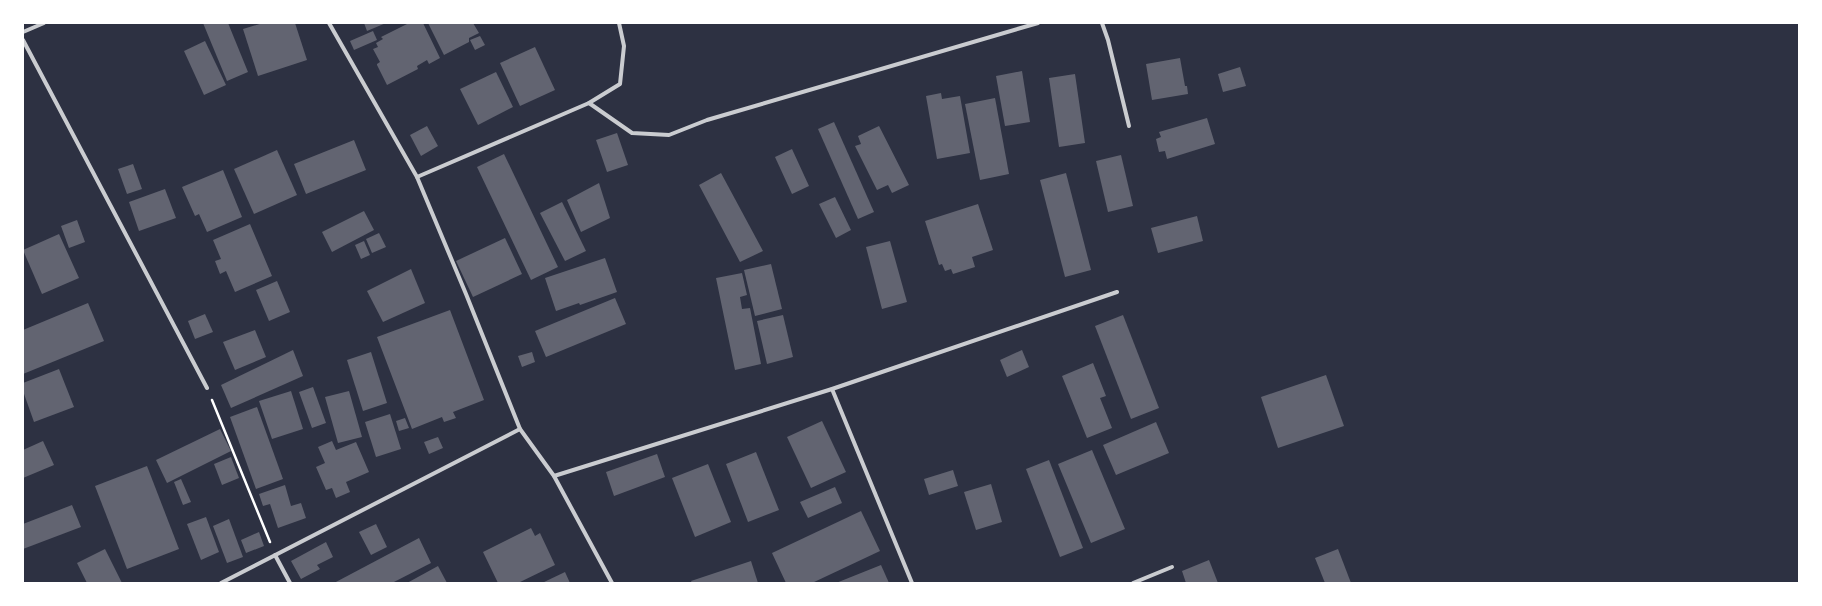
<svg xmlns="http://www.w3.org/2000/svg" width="1822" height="606" font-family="'Crimson Pro',serif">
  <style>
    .building { fill: #626471 }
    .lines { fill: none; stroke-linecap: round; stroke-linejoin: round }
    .path { stroke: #fff; stroke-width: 2.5 }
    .minor { stroke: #caccd0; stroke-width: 4 }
  </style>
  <rect width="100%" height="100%" fill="#2d3142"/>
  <!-- building -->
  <g class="building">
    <path d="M 203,23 L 228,23 L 248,72 L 227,81 Z"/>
    <path d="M 263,23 L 295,23 L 307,60 L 258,76 L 243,29 Z"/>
    <path d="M 364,23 L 386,23 L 367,31 Z"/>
    <path d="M 409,23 L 423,23 L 440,58 L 429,64 L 427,60 L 417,66 L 418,69 L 387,85 L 377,65 L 377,64 L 380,62 L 373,49 L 378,47 L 376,43 L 383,39 L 381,37 Z"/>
    <path d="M 428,23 L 473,23 L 479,33 L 469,38 L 469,42 L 444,55 Z"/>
    <path d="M 373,31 L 377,40 L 354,50 L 350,41 Z"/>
    <path d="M 480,36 L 485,45 L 475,50 L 470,40 Z"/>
    <path d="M 205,41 L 226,85 L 204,95 L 184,51 Z"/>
    <path d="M 535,47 L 555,90 L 520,106 L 500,63 Z"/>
    <path d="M 1180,58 L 1185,86 L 1187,86 L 1188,94 L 1152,100 L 1146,64 Z"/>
    <path d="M 1240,67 L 1246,86 L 1223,92 L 1218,74 Z"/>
    <path d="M 1022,71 L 1030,122 L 1005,126 L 996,76 Z"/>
    <path d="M 496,72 L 513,107 L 478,125 L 460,89 Z"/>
    <path d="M 1075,74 L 1085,143 L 1059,147 L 1049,78 Z"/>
    <path d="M 941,93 L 942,99 L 960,96 L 970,153 L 937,159 L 926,96 Z"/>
    <path d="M 995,98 L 1009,174 L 980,180 L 965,104 Z"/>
    <path d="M 1207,118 L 1215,144 L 1167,159 L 1165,151 L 1159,152 L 1156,139 L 1161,137 L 1159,132 Z"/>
    <path d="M 834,122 L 874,212 L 858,219 L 818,129 Z"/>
    <path d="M 427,126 L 438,146 L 421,156 L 410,135 Z"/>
    <path d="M 879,126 L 909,185 L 892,193 L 888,185 L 877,190 L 855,146 L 861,144 L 858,136 Z"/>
    <path d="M 617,133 L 628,165 L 607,172 L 596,140 Z"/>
    <path d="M 354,140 L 366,170 L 306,194 L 294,164 Z"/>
    <path d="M 792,149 L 809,186 L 792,194 L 775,157 Z"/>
    <path d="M 277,150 L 297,195 L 254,214 L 234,169 Z"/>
    <path d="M 504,154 L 558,267 L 531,280 L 477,167 Z"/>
    <path d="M 1121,155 L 1133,206 L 1108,212 L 1096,161 Z"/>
    <path d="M 133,164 L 142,189 L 127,194 L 118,169 Z"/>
    <path d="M 223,170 L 242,217 L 207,232 L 199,214 L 195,216 L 182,187 Z"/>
    <path d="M 721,173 L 763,251 L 740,262 L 699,185 Z"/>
    <path d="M 1066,173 L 1091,270 L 1065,277 L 1040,180 Z"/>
    <path d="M 599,183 L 610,218 L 581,232 L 567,200 Z"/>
    <path d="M 165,189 L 176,218 L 139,231 L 129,202 Z"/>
    <path d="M 835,197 L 851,230 L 836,238 L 819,204 Z"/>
    <path d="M 562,202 L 586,251 L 565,261 L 540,213 Z"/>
    <path d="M 978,204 L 993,250 L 972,257 L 975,267 L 953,274 L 951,269 L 945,271 L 942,264 L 939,265 L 925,221 Z"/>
    <path d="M 364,211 L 374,230 L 332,252 L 322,232 Z"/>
    <path d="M 1197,216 L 1203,241 L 1158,253 L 1151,228 Z"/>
    <path d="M 77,220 L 85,242 L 69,248 L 61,226 Z"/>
    <path d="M 250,224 L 272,276 L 235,292 L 226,271 L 220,274 L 215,261 L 221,259 L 213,240 Z"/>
    <path d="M 379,233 L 386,247 L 372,253 L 366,239 Z"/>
    <path d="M 59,234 L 79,278 L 42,294 L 23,250 Z"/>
    <path d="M 505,238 L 522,274 L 473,297 L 456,261 Z"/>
    <path d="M 364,241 L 370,255 L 361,259 L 355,245 Z"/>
    <path d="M 890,241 L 907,302 L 882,309 L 866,247 Z"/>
    <path d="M 605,258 L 617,292 L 580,305 L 579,303 L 556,311 L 545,278 Z"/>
    <path d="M 771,264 L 782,309 L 755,316 L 744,270 Z"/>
    <path d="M 411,269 L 425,303 L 383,322 L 367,291 Z"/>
    <path d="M 742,273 L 747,295 L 740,297 L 742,309 L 750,308 L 761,364 L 735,370 L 716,278 Z"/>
    <path d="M 277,281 L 290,312 L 269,321 L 256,290 Z"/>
    <path d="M 615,298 L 626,324 L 546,357 L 535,331 Z"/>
    <path d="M 88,303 L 104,341 L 23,374 L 23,330 Z"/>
    <path d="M 450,310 L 484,400 L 453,412 L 456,418 L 444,422 L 442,417 L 412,429 L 377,337 Z"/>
    <path d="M 205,314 L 213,332 L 195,339 L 188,321 Z"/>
    <path d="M 783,315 L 793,357 L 767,364 L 757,321 Z"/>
    <path d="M 1123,315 L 1159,408 L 1131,419 L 1095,326 Z"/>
    <path d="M 255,330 L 266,357 L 235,370 L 223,342 Z"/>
    <path d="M 293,350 L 303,376 L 231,408 L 221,385 Z"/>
    <path d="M 1022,350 L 1029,367 L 1007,377 L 1000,360 Z"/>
    <path d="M 371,352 L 387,403 L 363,411 L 347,360 Z"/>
    <path d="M 532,352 L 535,362 L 522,367 L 518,356 Z"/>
    <path d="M 1093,363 L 1106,396 L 1100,398 L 1112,428 L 1087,438 L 1062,376 Z"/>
    <path d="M 59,369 L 74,407 L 34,422 L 23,391 L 23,383 Z"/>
    <path d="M 1326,375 L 1344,426 L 1278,448 L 1261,397 Z"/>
    <path d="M 313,387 L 326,423 L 312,428 L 299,392 Z"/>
    <path d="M 291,391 L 303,429 L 272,439 L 259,401 Z"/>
    <path d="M 349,391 L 362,437 L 338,443 L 325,397 Z"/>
    <path d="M 257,407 L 283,479 L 256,489 L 230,417 Z"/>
    <path d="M 390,414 L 401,449 L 376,457 L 365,422 Z"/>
    <path d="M 405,418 L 409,428 L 399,431 L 396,421 Z"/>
    <path d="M 822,421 L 846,472 L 811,488 L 787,437 Z"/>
    <path d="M 1156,422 L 1169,453 L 1116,475 L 1103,445 Z"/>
    <path d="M 220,429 L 231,451 L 167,483 L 156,460 Z"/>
    <path d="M 438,437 L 443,448 L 429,454 L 424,442 Z"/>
    <path d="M 43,441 L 54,465 L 23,478 L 23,450 Z"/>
    <path d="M 332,441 L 336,450 L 356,442 L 369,472 L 346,482 L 350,492 L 336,498 L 332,488 L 326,490 L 316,467 L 325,463 L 318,447 Z"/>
    <path d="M 1092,450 L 1125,529 L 1091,543 L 1058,464 Z"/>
    <path d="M 756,452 L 779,510 L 748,522 L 726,464 Z"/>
    <path d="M 657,454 L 665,477 L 614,496 L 606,472 Z"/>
    <path d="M 231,457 L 239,478 L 222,485 L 214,464 Z"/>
    <path d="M 1049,460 L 1083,548 L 1060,557 L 1026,469 Z"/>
    <path d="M 708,464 L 731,522 L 695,537 L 672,478 Z"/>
    <path d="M 147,466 L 179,549 L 127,569 L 95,486 Z"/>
    <path d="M 953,470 L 958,486 L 929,495 L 924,479 Z"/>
    <path d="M 181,479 L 191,502 L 183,505 L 174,482 Z"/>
    <path d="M 991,484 L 1002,522 L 976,530 L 964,492 Z"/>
    <path d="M 285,485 L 291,506 L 301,503 L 306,518 L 278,528 L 270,504 L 263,506 L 259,494 Z"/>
    <path d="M 835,487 L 842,503 L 808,518 L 800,502 Z"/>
    <path d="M 72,505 L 81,527 L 23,549 L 23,524 Z"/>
    <path d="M 861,511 L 880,551 L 812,583 L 786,583 L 772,553 Z"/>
    <path d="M 206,517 L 219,552 L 201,560 L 187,524 Z"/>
    <path d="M 229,519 L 243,557 L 227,563 L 213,526 Z"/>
    <path d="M 376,524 L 387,547 L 371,555 L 359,532 Z"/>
    <path d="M 531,528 L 535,536 L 540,533 L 555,565 L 518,583 L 498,583 L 483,552 Z"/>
    <path d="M 259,532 L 264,546 L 246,553 L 241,540 Z"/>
    <path d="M 419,538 L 431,563 L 392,583 L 334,583 Z"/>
    <path d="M 326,542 L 333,557 L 317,565 L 320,569 L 301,579 L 291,561 Z"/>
    <path d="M 105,549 L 122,583 L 87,583 L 77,563 Z"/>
    <path d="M 1338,549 L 1351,583 L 1325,583 L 1315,558 Z"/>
    <path d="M 1209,560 L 1218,583 L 1186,583 L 1182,571 Z"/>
    <path d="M 751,561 L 758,583 L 692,583 L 691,581 Z"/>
    <path d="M 881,565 L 889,583 L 836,583 Z"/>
    <path d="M 438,566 L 447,583 L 407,583 Z"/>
    <path d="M 565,572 L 570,583 L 542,583 Z"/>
  </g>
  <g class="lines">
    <!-- path -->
    <path class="path" d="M 212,400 L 270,542"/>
    <!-- minor -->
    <g class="minor">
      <path d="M 329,23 L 417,177 L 466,294 L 520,429 L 554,476 L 612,583"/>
      <path d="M 1102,23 L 1108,40 L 1129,126"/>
      <path d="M 23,32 L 44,23"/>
      <path d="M 23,40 L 207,388"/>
      <path d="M 589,103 L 632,133 L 669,135 L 707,120 L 1038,23"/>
      <path d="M 417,177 L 589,103 L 620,84 L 624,46 L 619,23"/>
      <path d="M 832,389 L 912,583"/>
      <path d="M 554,476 L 832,389 L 1117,292"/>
      <path d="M 275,555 L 290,583"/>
      <path d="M 221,583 L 520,429"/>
      <path d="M 1133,583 L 1172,567"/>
    </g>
  </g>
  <!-- border -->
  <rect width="1822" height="606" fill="none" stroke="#ffffff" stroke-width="48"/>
</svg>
